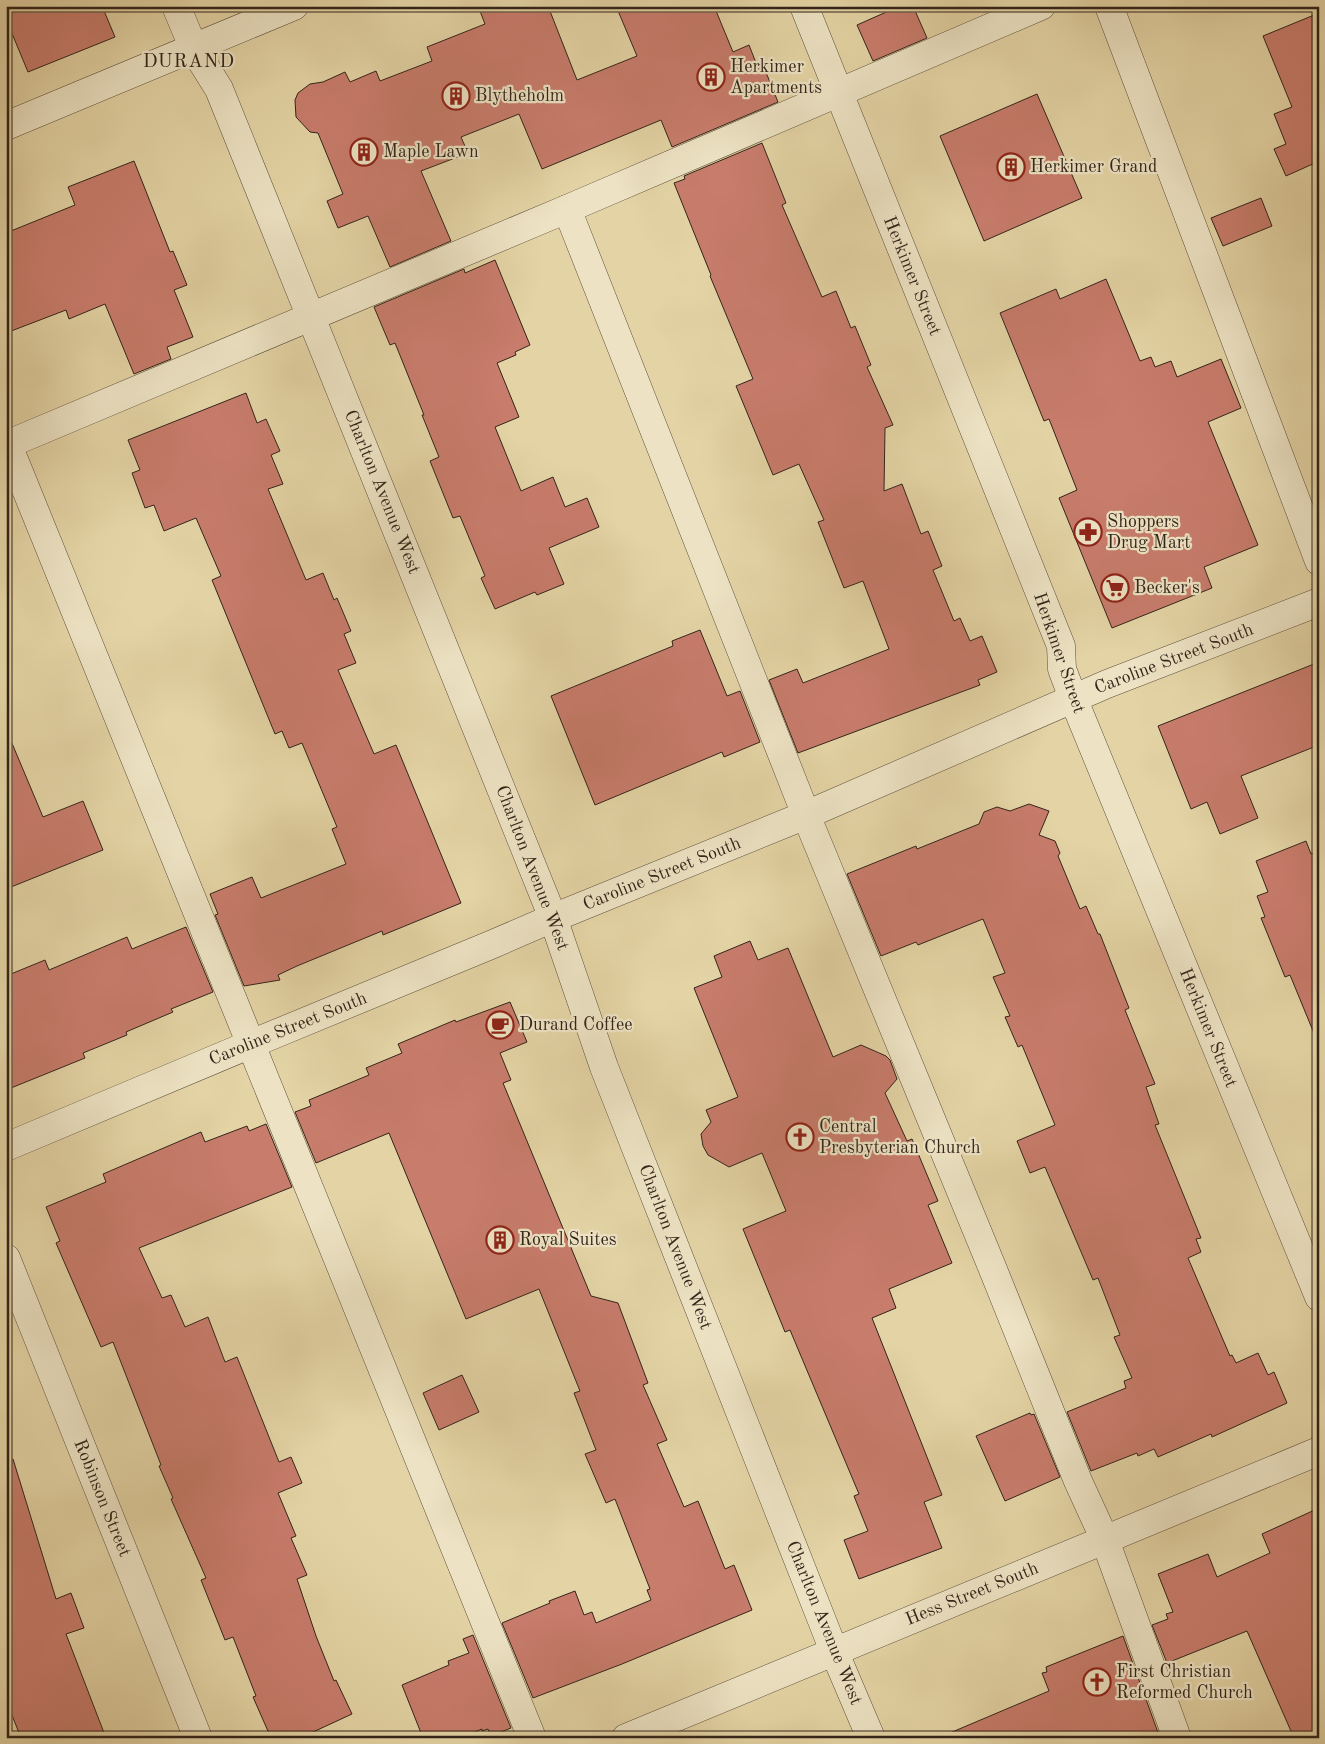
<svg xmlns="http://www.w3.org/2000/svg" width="1325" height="1744" font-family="'Old Standard TT',serif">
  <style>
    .building { fill: #c87c6c; stroke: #32241a }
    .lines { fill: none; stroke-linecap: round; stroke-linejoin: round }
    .minor-casing { stroke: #5e503d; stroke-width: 29 }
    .minor { stroke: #ede3c4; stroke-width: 28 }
    .labels { text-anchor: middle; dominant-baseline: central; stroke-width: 4.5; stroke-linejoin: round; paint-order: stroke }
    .poi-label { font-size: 18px; fill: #32241a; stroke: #ede3c4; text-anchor: start }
    .street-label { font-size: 18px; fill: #32241a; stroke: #ede3c4 }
    .neighbourhood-label { font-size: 19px; letter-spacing: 1px; fill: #32241a; stroke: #ede3c4 }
  </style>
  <rect width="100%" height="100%" fill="#e4d4a5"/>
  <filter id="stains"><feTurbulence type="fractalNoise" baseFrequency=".004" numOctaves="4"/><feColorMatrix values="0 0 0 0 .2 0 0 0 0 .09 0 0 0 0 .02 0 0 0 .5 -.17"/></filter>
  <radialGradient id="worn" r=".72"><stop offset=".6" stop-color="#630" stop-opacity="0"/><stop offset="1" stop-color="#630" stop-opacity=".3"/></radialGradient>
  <!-- building -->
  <g class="building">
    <path d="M 6,6 L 102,6 L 115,37 L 28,72 L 6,19 Z"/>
    <path d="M 478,6 L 548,6 L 577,80 L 637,56 L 616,6 L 714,6 L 733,52 L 749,45 L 758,68 L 763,65 L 778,102 L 672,147 L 661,120 L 542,169 L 519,114 L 461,137 L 468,153 L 421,171 L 451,241 L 390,267 L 368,216 L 338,228 L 327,201 L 343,194 L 318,133 L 310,132 L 296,117 L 295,100 L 298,93 L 310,84 L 323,82 L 345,72 L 350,82 L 376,71 L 380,81 L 432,61 L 427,47 L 485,24 Z"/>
    <path d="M 900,6 L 913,6 L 927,38 L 873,61 L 857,25 Z"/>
    <path d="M 1319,13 L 1319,169 L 1315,163 L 1286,176 L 1274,149 L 1286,144 L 1274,114 L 1292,107 L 1263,36 Z"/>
    <path d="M 1037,94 L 1082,198 L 984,241 L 940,136 Z"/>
    <path d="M 762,143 L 786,203 L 782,205 L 822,297 L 836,291 L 851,328 L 855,326 L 871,365 L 867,367 L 893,425 L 885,428 L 884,491 L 902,484 L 921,534 L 928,531 L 942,566 L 933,570 L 954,621 L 960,618 L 970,641 L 982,636 L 997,672 L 978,680 L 980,685 L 798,753 L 769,680 L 797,669 L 803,683 L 889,649 L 863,581 L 844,588 L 818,522 L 824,520 L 799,464 L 773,475 L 736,386 L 753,379 L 710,276 L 711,275 L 674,183 L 685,179 L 684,176 Z"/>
    <path d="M 134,161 L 170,252 L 173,251 L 187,285 L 174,290 L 193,337 L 167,347 L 171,359 L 134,374 L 105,304 L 69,319 L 66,310 L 6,333 L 6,233 L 75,205 L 68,187 Z"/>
    <path d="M 1261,198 L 1272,226 L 1223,246 L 1211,218 Z"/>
    <path d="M 495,260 L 530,345 L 515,352 L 516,355 L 497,363 L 519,417 L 495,427 L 521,491 L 553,477 L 565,507 L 587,498 L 599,527 L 549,548 L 564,584 L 537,595 L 535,592 L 495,609 L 481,578 L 485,576 L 460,516 L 453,518 L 430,461 L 439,457 L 422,415 L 424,415 L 395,343 L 390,345 L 374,307 L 464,269 L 465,273 Z"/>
    <path d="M 1106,279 L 1140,361 L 1151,357 L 1155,367 L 1171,361 L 1177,377 L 1221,359 L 1241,408 L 1208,422 L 1258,545 L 1204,567 L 1212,588 L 1112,628 L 1059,498 L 1077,490 L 1049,419 L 1044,421 L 1000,313 L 1056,289 L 1060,299 Z"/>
    <path d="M 246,393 L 257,423 L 266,419 L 280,451 L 271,455 L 283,484 L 268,489 L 306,580 L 323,573 L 334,600 L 337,598 L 351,631 L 344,634 L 356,663 L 338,670 L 374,754 L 396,745 L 461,903 L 383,935 L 382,931 L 297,966 L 278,975 L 280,980 L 244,986 L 215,915 L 218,914 L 210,894 L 252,877 L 261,898 L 346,864 L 332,829 L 337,827 L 302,743 L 289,748 L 282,731 L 275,734 L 212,580 L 221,576 L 196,518 L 164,531 L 154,505 L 145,508 L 132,473 L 140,470 L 128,440 Z"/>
    <path d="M 700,630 L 727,696 L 740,691 L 760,742 L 724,757 L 722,752 L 595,805 L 551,696 L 673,646 L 672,641 Z"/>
    <path d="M 1319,662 L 1319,745 L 1241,776 L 1258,818 L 1220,834 L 1207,802 L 1191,809 L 1158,726 Z"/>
    <path d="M 6,729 L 43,817 L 83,801 L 103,850 L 6,889 Z"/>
    <path d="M 1029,804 L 1049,811 L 1039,835 L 1055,841 L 1060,853 L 1058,856 L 1080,909 L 1086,906 L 1098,934 L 1100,934 L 1129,1008 L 1125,1010 L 1155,1084 L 1146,1087 L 1159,1124 L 1155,1125 L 1201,1238 L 1196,1239 L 1201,1252 L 1188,1258 L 1230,1356 L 1232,1355 L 1236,1363 L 1258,1353 L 1268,1375 L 1274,1372 L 1287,1403 L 1212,1437 L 1211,1434 L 1158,1457 L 1154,1449 L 1138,1456 L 1137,1453 L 1091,1471 L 1067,1412 L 1126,1388 L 1124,1381 L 1132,1378 L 1114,1337 L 1120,1335 L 1098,1278 L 1093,1280 L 1045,1167 L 1030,1173 L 1017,1141 L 1055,1125 L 1022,1045 L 1018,1047 L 1005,1017 L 1010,1016 L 993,977 L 1005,973 L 983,919 L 918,945 L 916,942 L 881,956 L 847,874 L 916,846 L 917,849 L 979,824 L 984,812 L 997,807 L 1010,811 Z"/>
    <path d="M 1306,841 L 1311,854 L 1319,851 L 1318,1043 L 1290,975 L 1285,977 L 1261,918 L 1265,917 L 1257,896 L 1268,892 L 1256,861 Z"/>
    <path d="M 186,927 L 213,992 L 171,1009 L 173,1012 L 126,1032 L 127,1035 L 83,1053 L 85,1058 L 6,1090 L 6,976 L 45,960 L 49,970 L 127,937 L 132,949 Z"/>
    <path d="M 750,941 L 758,960 L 788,948 L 833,1057 L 861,1045 L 886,1056 L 890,1060 L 897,1079 L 885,1093 L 907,1141 L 912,1139 L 938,1201 L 928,1205 L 952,1263 L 889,1289 L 896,1308 L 872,1318 L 942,1495 L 924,1502 L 942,1548 L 859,1579 L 844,1540 L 868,1531 L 854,1496 L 859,1494 L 790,1330 L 785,1332 L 743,1229 L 786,1211 L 762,1153 L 729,1167 L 708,1155 L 703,1146 L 701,1134 L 711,1122 L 706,1110 L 738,1097 L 694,988 L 722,977 L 714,956 Z"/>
    <path d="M 510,1002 L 527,1042 L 500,1053 L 511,1080 L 503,1083 L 591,1296 L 618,1303 L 648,1383 L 643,1385 L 667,1440 L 657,1444 L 684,1507 L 698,1501 L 725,1569 L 734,1565 L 752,1610 L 622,1664 L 533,1698 L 502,1623 L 550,1603 L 549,1601 L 575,1591 L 584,1615 L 592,1612 L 596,1623 L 651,1600 L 647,1590 L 650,1589 L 615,1499 L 606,1503 L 585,1454 L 596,1450 L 574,1393 L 580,1391 L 539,1289 L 466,1319 L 389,1133 L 316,1163 L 295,1112 L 311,1106 L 309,1100 L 369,1075 L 366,1068 L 402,1053 L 398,1044 L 455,1020 L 456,1022 Z"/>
    <path d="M 266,1124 L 292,1187 L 139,1248 L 162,1298 L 171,1295 L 185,1327 L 208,1317 L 225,1362 L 237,1357 L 279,1462 L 291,1457 L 302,1483 L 278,1493 L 296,1536 L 291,1538 L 307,1575 L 297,1579 L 316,1636 L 334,1681 L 336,1680 L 352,1714 L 300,1738 L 271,1738 L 253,1697 L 256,1696 L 233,1637 L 225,1640 L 201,1580 L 206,1578 L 171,1499 L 173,1498 L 159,1466 L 161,1465 L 113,1342 L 101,1347 L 56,1243 L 60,1241 L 46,1207 L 106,1182 L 103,1174 L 201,1132 L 205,1142 L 247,1126 L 249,1131 Z"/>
    <path d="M 462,1375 L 479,1412 L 439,1430 L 423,1393 Z"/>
    <path d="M 1030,1413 L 1031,1415 L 1034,1414 L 1060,1477 L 1005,1501 L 976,1436 Z"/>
    <path d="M 13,1459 L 56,1599 L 71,1593 L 84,1628 L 66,1634 L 106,1738 L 21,1738 L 6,1700 L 6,1460 Z"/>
    <path d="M 1319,1508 L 1319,1738 L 1294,1738 L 1247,1631 L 1167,1663 L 1152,1625 L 1168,1619 L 1166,1614 L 1173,1612 L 1158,1574 L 1208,1554 L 1217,1577 L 1270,1553 L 1262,1534 Z"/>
    <path d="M 473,1635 L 511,1728 L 491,1736 L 488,1729 L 482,1731 L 482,1729 L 460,1738 L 423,1738 L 402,1685 L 449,1665 L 448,1661 L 469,1653 L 463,1639 Z"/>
    <path d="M 1123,1636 L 1160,1738 L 938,1738 L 1049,1691 L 1042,1673 L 1047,1672 L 1046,1667 Z"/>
  </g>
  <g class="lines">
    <!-- minor casing -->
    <g class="minor-casing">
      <g id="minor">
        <path d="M 176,6 L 194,49 L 219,89 L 553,918 L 604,1067 L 834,1651 L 871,1738"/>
        <path d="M 804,6 L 1061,646 L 1062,669 L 1073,698 L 1319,1297"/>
        <path d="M 1109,6 L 1319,561"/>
        <path d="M 6,126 L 294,6"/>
        <path d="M 567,209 L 806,815 L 992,1267 L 1078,1481 L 1105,1540 L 1177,1738"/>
        <path d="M 6,445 L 567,209 L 1041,6"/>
        <path d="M 8,445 L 532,1738"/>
        <path d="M 6,1147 L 251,1044 L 493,944 L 553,918 L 806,815 L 1107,684 L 1319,602"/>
        <path d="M 6,1258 L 198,1738"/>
        <path d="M 626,1738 L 1319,1451"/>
      </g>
    </g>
    <!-- minor -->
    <use href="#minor" class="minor"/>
  </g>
  <!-- icons -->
  <defs>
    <g id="building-ring" transform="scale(1.4375)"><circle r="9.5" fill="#ede3c4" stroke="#8f2418" stroke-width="1.5"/><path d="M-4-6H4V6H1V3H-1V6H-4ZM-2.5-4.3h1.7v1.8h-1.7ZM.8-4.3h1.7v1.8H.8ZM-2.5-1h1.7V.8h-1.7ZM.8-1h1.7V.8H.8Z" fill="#8f2418"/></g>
    <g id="pharmacy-ring" transform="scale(1.4375)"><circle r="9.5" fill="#ede3c4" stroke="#8f2418" stroke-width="1.5"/><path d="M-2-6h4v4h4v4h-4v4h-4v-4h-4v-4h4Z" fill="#8f2418"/></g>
    <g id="supermarket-ring" transform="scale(1.4375)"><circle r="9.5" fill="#ede3c4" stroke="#8f2418" stroke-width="1.5"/><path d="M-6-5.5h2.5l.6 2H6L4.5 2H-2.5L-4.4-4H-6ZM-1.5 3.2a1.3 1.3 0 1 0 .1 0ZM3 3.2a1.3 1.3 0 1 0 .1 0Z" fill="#8f2418"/></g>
    <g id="cafe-ring" transform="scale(1.4375)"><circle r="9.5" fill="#ede3c4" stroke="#8f2418" stroke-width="1.5"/><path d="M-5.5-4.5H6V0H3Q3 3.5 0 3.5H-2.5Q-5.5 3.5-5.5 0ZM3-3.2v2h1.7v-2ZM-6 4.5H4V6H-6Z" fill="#8f2418"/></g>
    <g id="church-ring" transform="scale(1.4375)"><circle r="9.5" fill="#ede3c4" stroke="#8f2418" stroke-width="1.5"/><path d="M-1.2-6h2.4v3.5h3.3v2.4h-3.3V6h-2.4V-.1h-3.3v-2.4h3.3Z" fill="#8f2418"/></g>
  </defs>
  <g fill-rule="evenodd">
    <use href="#building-ring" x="711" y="77"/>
    <use href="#building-ring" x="456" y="96"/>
    <use href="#building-ring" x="364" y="152"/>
    <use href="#building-ring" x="1011" y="167"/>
    <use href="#pharmacy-ring" x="1088" y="532"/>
    <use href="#supermarket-ring" x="1115" y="588"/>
    <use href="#cafe-ring" x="500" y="1025"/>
    <use href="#church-ring" x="800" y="1137"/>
    <use href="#building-ring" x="500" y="1240"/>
    <use href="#church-ring" x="1097" y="1682"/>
  </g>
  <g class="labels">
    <!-- poi labels -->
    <g class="poi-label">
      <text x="730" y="67">Herkimer<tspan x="730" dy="21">Apartments</tspan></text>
      <text x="475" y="96">Blytheholm</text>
      <text x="383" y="152">Maple Lawn</text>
      <text x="1030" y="167">Herkimer Grand</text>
      <text x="1107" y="522">Shoppers<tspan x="1107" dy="21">Drug Mart</tspan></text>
      <text x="1134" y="588">Becker's</text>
      <text x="519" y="1025">Durand Coffee</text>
      <text x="819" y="1127">Central<tspan x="819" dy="21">Presbyterian Church</tspan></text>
      <text x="519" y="1240">Royal Suites</text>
      <text x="1116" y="1672">First Christian<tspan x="1116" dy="21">Reformed Church</tspan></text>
    </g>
    <!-- street labels -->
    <g class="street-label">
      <text transform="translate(912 276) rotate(68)">Herkimer Street</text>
      <text transform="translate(382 492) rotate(68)">Charlton Avenue West</text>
      <text transform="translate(1059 653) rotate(71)">Herkimer Street</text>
      <text transform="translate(1174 659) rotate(-21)">Caroline Street South</text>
      <text transform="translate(532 868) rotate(69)">Charlton Avenue West</text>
      <text transform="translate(662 874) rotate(-22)">Caroline Street South</text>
      <text transform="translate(1208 1028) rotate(68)">Herkimer Street</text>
      <text transform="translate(288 1029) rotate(-22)">Caroline Street South</text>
      <text transform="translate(675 1247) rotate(69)">Charlton Avenue West</text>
      <text transform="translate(102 1498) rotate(68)">Robinson Street</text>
      <text transform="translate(972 1594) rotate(-22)">Hess Street South</text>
      <text transform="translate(824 1623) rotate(68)">Charlton Avenue West</text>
    </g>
    <!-- neighbourhood labels -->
    <g class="neighbourhood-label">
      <text x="189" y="62">DURAND</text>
    </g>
  </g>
  <!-- margin -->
  <rect width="1325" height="1744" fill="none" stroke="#e4d4a5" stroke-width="25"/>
  <rect x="8" y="8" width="1310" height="1729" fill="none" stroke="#32241a" stroke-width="2.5"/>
  <rect x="12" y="12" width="1300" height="1719" fill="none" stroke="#32241a"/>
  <rect width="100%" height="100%" filter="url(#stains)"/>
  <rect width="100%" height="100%" fill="url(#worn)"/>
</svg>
